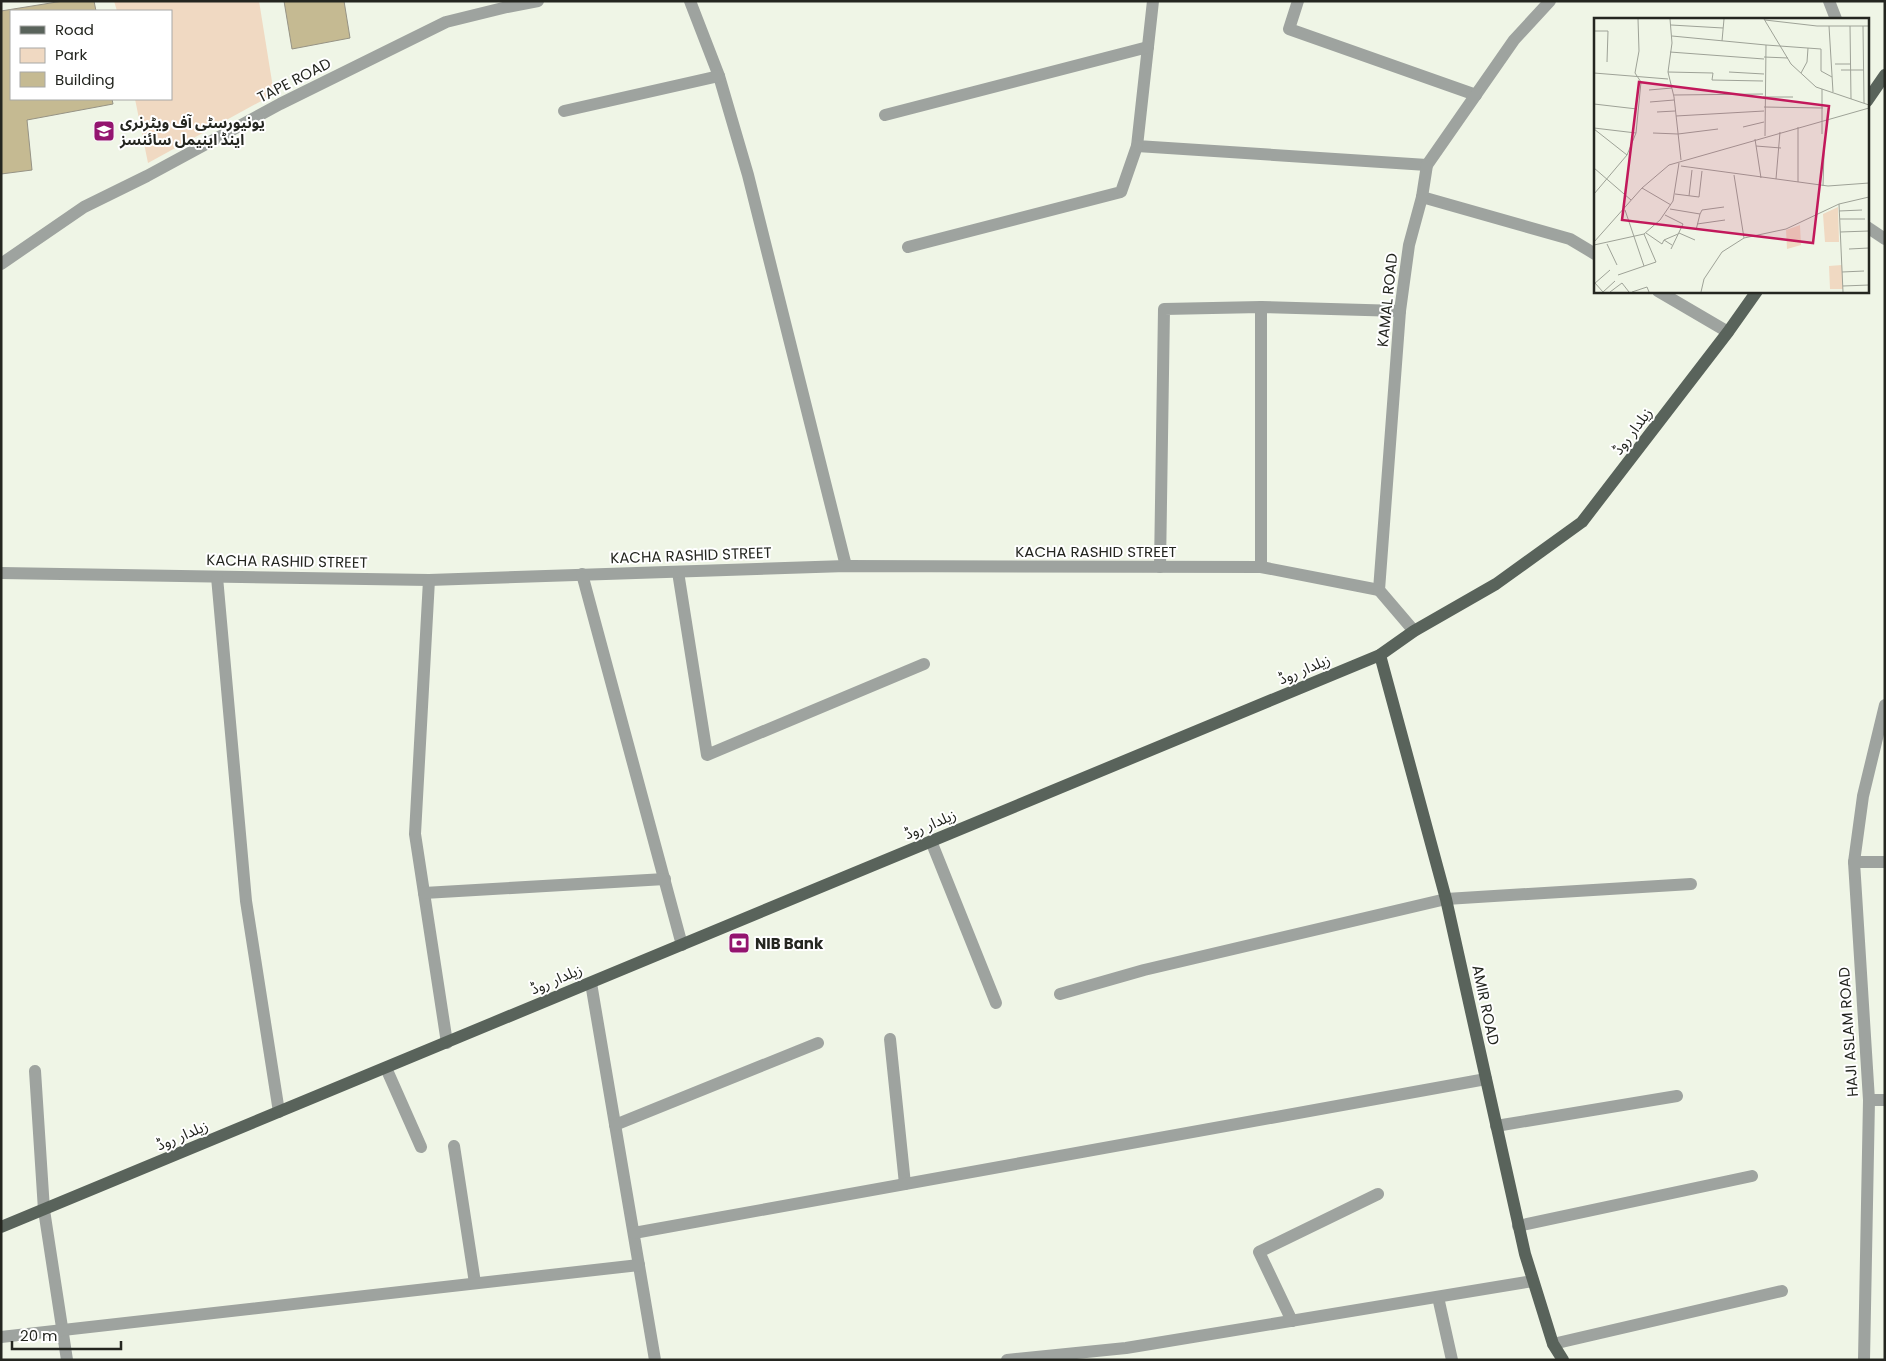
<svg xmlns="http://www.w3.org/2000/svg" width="1886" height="1361" font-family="Poppins,'Noto Sans Arabic',sans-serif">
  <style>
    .green { fill: #f0d9c2 }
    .building { fill: #c5ba92; stroke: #969385 }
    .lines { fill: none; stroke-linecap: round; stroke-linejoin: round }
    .minor { stroke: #9ea39f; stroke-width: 12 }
    .major { stroke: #59635b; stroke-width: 12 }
    .labels { text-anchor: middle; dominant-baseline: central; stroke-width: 4; stroke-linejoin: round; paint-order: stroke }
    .street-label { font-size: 15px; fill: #242620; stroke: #fff }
    .poi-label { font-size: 15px; font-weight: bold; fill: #242620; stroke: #fff; text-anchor: start }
    .inset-road { fill: none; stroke: #9ea297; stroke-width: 1 }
    .view { fill: #c2185b; fill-opacity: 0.15; stroke: #c2185b; stroke-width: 2.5 }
    .inset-edge { fill: none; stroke: #242620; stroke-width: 2.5 }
  </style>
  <rect width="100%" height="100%" fill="#eff5e6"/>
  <!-- green -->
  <path class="green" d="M 114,1 L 259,1 L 274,94 L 148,163 L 135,99 L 171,99 L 171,11 L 117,11 Z"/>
  <!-- building -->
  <g class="building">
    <path d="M 63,1 L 94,1 L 96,11 L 11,11 L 11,99 L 112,99 L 113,104 L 27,120 L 32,170 L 1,174 L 1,11 Z"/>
    <path d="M 284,1 L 344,1 L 350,38 L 292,49 Z"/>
  </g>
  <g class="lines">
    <!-- minor -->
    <g class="minor">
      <path d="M 690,1 L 719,76 L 748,175 L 846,566"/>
      <path d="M 1153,1 L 1137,146 L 1427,165"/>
      <path d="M 1298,1 L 1289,29 L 1476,95"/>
      <path d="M 1829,1 L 1836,19"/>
      <path d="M 564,111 L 719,76"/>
      <path d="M 885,115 L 1148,47"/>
      <path d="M 1422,197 L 1570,239 L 1595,254"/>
      <path d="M 1867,227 L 1885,239"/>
      <path d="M 908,247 L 1121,192 L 1137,146"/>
      <path d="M 1,264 L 84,207 L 147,176 L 280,104 L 446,22 L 507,7 L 538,1"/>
      <path d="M 1658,291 L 1728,332"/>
      <path d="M 1261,307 L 1261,567"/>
      <path d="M 1160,567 L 1164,309 L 1261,307 L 1400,311"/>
      <path d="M 678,572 L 707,755 L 924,664"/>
      <path d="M 1,573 L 429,580 L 846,566 L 1261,567 L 1379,590"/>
      <path d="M 582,574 L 682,945"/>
      <path d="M 217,577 L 246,901 L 279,1112"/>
      <path d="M 429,580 L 415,834 L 447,1043"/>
      <path d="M 1414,631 L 1379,590 L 1400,311 L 1409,245 L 1422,197 L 1427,165 L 1514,40 L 1550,1"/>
      <path d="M 931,841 L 996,1003"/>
      <path d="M 1854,862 L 1885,862"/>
      <path d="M 424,893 L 665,879"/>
      <path d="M 591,983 L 655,1360"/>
      <path d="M 1060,994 L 1144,970 L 1446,899 L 1691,884"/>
      <path d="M 890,1039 L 905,1184"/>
      <path d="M 386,1068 L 421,1147"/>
      <path d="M 35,1071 L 44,1210 L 67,1360"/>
      <path d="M 1869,1100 L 1885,1100"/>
      <path d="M 615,1125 L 818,1043"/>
      <path d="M 1496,1126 L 1677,1096"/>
      <path d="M 454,1146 L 475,1283"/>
      <path d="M 1518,1226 L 1752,1176"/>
      <path d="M 634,1233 L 1486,1079"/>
      <path d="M 1438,1297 L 1452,1360"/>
      <path d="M 1292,1321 L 1259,1252 L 1378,1194"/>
      <path d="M 1,1337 L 639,1265"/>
      <path d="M 1553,1344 L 1782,1291"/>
      <path d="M 1007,1360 L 1126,1348 L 1533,1281"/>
      <path d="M 1864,1360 L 1869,1100 L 1854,862 L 1863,796 L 1885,705"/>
    </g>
    <!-- major -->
    <g class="major">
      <path d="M 1867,101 L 1885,75"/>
      <path d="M 1380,655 L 1446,899 L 1525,1254 L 1553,1344 L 1563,1360"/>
      <path d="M 1,1227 L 1380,655 L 1414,631 L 1496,584 L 1582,522 L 1728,332 L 1757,291"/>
    </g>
  </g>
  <!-- icons -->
  <defs>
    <g id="university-square" transform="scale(1.125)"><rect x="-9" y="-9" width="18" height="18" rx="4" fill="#93146f" stroke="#fff"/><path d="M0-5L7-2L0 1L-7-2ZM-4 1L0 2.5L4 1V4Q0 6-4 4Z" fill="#fff"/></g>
    <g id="bank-square" transform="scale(1.125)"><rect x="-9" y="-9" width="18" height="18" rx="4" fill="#93146f" stroke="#fff"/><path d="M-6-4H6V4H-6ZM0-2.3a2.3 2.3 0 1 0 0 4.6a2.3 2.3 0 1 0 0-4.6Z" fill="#fff"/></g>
  </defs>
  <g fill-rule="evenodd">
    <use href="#university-square" x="104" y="131"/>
    <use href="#bank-square" x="739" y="943"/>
  </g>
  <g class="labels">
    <!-- street labels -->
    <g class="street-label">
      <text transform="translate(294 80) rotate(-27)">TAPE ROAD</text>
      <text transform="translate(1387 300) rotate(-84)">KAMAL ROAD</text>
      <text transform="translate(1632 431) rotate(-53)">زیلدار روڈ</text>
      <text x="1096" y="551">KACHA RASHID STREET</text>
      <text transform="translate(691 555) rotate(-2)">KACHA RASHID STREET</text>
      <text transform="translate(287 561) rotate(1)">KACHA RASHID STREET</text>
      <text transform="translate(1304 669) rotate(-23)">زیلدار روڈ</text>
      <text transform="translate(930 824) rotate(-23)">زیلدار روڈ</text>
      <text transform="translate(556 979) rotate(-23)">زیلدار روڈ</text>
      <text transform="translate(1486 1005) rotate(78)">AMIR ROAD</text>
      <text transform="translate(1848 1032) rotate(-94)">HAJI ASLAM ROAD</text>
      <text transform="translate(182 1135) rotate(-23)">زیلدار روڈ</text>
    </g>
    <!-- poi labels -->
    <g class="poi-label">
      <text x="120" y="122">یونیورسٹی آف ویٹرنری<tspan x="120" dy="17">اینڈ اینیمل سائنسز</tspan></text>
      <text x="755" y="943">NIB Bank</text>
    </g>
  </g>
  <!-- overview -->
  <g transform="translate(1594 18)">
    <rect width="275" height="275" fill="#eff5e6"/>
    <path d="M 244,189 L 245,224 L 231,224 L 229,196 ZM 206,207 L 207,227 L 193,231 L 192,212 ZM 248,247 L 249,271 L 236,271 L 235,248 Z" fill="#f0d9c2"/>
    <path class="inset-road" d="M 76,1 L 78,25 L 74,54 L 80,79 L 87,142M 170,1 L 197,46 L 222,69 L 275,87M 171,2 L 223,8 L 275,8M 77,7 L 129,10M 235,8 L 239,74M 256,8 L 257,81M 269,8 L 270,85M 0,13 L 14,13 L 13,44M 78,18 L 172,27 L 171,118M 128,23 L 130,1M 172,27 L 227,31 L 227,53 L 238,59M 76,34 L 170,41M 170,39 L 194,40M 241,46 L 257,46M 247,52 L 270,52M 74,54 L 119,55 L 118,62 L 169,63M 135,54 L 170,56M 0,55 L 74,61M 207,55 L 213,44 L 214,30M 228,71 L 228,116M 55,72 L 78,70M 80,77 L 169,76M 169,79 L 199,79M 56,84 L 80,82M 0,86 L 43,91M 170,89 L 229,90M 63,94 L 81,93M 82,98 L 170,93M 149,109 L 170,104M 0,110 L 42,115M 0,111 L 33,137M 59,115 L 84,116 L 124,111M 161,121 L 167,160M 162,128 L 187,130M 87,148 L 234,168 L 275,165M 0,150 L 37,182M 140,157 L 150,220M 182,161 L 186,114M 204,164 L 204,109M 229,168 L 230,134M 48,170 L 77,187M 0,176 L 33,137 L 42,115 L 47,64 L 41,55 L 45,33 L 44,1M 81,176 L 105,179 L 108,153M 95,178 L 98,152M 245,186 L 275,179M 76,191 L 106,196 L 102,212M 31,192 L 50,248M 245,193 L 268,192M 106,196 L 108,192 L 130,189M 71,197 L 89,206 L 77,231M 246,201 L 271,201M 103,206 L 131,202M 246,214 L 275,213M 52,215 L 68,226 L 70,222 L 78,227M 85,215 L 101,222M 70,222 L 84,216M 0,224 L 48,170 L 75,147 L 275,90M 13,226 L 23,247M 0,227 L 50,216 L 66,202 L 79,183 L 85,145M 255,231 L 275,230M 248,254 L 270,253M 24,257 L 62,244 L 50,216M 1,265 L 9,274 L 21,263M 0,266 L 16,252M 249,268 L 275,267M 16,274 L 28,265 L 35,274M 38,274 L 53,269 L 55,274M 107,274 L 110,261 L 128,234 L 150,220 L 192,211 L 245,186 L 249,274"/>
    <path class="view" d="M 45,64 L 235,88 L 219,225 L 28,202 Z"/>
    <rect width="275" height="275" class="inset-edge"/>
  </g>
  <!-- border -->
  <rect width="1886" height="1361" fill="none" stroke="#242620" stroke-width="5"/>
  <!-- legend -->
  <rect x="10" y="10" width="162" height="90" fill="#ffffff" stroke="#a7a8a6"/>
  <rect x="20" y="26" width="25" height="8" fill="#59635b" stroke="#a7a8a6"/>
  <text x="55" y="35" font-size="15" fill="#242620">Road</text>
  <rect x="20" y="48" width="25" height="15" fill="#f0d9c2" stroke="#a7a8a6"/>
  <text x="55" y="60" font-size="15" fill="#242620">Park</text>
  <rect x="20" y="72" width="25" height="15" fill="#c5ba92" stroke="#a7a8a6"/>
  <text x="55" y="85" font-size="15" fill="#242620">Building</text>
  <!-- scale -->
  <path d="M12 1341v8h109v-8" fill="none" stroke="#242620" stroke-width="2.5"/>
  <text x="20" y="1341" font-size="15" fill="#242620" stroke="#ffffff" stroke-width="4" paint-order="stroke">20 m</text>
</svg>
